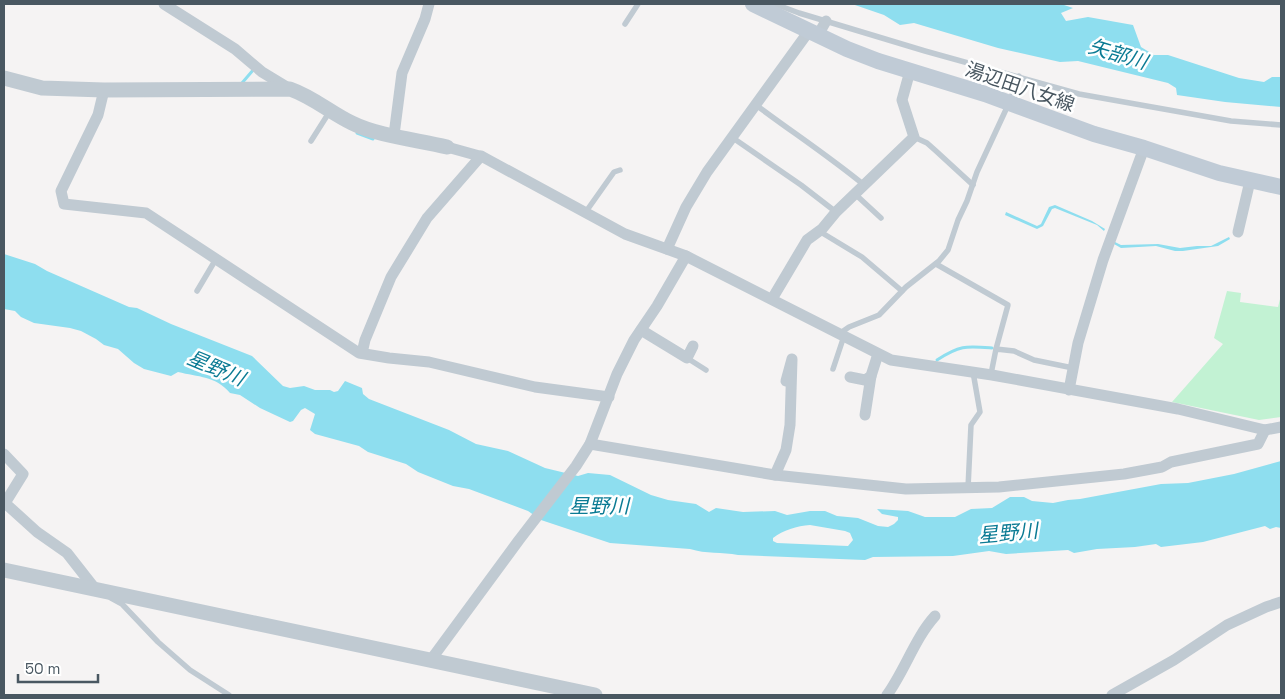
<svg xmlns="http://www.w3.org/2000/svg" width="1285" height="699" font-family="'Space Grotesk','Noto Sans JP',sans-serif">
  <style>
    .green { fill: #c2f2d3 }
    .water { fill: #8edeef; fill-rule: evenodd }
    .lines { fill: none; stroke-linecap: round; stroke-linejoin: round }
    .stream { stroke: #8edeef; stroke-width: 3 }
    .service { stroke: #c0cad2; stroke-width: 5.5 }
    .minor { stroke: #c0cad2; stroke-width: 11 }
    .tertiary { stroke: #c0cad2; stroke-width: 15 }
    .secondary { stroke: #c0cbd6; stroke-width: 16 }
    .labels { text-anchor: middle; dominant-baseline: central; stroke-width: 5; stroke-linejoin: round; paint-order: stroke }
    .street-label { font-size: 19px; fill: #495761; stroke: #fff }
    .water-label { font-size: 20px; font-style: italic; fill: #0b7b94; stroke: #fff }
  </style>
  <rect width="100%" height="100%" fill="#f5f3f3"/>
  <!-- green -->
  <path class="green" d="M 1227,291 L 1241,293 L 1240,302 L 1278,307 L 1281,295 L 1281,417 L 1259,420 L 1172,402 L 1223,344 L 1214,338 Z"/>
  <!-- water -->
  <g class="water">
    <path d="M 852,4 L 1061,4 L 1073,8 L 1061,13 L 1066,21 L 1088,17 L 1133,25 L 1141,47 L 1154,55 L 1168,55 L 1239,78 L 1264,82 L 1272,77 L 1281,77 L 1281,107 L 1225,102 L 1177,95 L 1176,88 L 1168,83 L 1078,61 L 1060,62 L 998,48 L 914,23 L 900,25 L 884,15 Z"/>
    <path d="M 1055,205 L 1092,221 L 1105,229 L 1104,231 L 1097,225 L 1055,208 L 1052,209 L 1043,226 L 1037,229 L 1005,215 L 1006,212 L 1037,226 L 1041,224 L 1049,207 Z"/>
    <path d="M 1229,237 L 1230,239 L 1218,246 L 1183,251 L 1175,251 L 1156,246 L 1121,248 L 1114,244 L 1115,242 L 1121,245 L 1158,244 L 1180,248 L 1197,246 L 1211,246 Z"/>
    <path d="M 4,254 L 35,264 L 47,271 L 129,307 L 137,308 L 171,324 L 252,356 L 283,386 L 290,388 L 304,386 L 315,390 L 330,390 L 334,392 L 338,391 L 345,381 L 362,388 L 363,394 L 369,399 L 449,430 L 476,444 L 508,451 L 545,468 L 578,476 L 588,473 L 610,475 L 651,495 L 668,500 L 696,504 L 709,512 L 716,508 L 743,512 L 775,511 L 787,515 L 810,511 L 825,511 L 837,516 L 858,518 L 878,526 L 888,527 L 894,524 L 898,520 L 898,517 L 882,514 L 877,509 L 908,511 L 925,517 L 955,517 L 971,509 L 992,508 L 1010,497 L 1024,497 L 1032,501 L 1053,503 L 1068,500 L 1080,499 L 1161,484 L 1188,483 L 1234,474 L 1281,461 L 1281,528 L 1276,527 L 1270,529 L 1265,526 L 1203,542 L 1161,547 L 1156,544 L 1135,547 L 1097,549 L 1074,553 L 1068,550 L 1006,554 L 989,551 L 953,556 L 873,557 L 865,560 L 738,555 C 722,552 706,554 690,549 L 610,543 L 541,520 L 528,511 L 469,489 L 453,486 L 418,472 L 406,464 L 368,452 L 359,446 L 315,434 L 310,430 L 315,414 L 305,408 L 301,410 L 293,421 L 290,422 L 260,408 L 240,395 L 230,393 C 216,376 198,377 178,372 L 171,376 L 144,369 L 134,363 L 118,349 L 104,345 L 96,339 L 81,331 L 70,328 L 34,323 L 21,317 L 15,311 L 4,309 ZM 810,525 L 845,531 L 850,533 L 853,540 L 848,546 L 777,543 L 773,541 L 773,538 C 783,530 797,526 810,525 Z"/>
  </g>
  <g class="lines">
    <!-- stream -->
    <g class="stream">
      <path d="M 242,83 L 254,69"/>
      <path d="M 357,133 L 373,139"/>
      <path d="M 937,360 C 960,345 966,346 992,348"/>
    </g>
    <!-- service -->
    <g class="service">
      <path d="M 775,4 L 799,13 L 925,51 L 1079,94 L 1231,121 L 1281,125"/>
      <path d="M 625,24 L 638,4"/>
      <path d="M 756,105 C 792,132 830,157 864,185"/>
      <path d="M 914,137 L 927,143 L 936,151 L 973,185"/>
      <path d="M 733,138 L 801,185 L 836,212"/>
      <path d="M 311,141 L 330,111"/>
      <path d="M 855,194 L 881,218"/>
      <path d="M 585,213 L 614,172 L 620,170"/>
      <path d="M 819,231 L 862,257 L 902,291"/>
      <path d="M 936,264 L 1008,305 L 996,349"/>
      <path d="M 197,291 L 216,259"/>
      <path d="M 839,334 L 849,327 L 879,315 L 906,287 L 939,261 L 948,250 L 958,220 L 967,201 L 977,172 L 1009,103 L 1019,76"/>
      <path d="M 687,358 L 706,370"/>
      <path d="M 833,369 L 844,336"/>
      <path d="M 991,374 L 996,349 L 1014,351 L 1034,360 L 1073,368"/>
      <path d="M 968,488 L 971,425 L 980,412 L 973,372"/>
      <path d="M 111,598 L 122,604 L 158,642 L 190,670 L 229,695"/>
    </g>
    <!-- minor -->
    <g class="minor">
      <path d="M 164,4 L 235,49 L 262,72 L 290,89"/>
      <path d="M 818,35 L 826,21"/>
      <path d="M 104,90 L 98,115 L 61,191 L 64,204 L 146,213 L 359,353 L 389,358 L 429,362 L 535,387 L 609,397"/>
      <path d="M 394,135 L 402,73 L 425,19 L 429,4"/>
      <path d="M 447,147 L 483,157 L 625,234 L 686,256 L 891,360 L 992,375 L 1178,409 L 1265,430 L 1281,427"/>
      <path d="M 1238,232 L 1250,181"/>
      <path d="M 667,249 L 686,207 L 707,172 L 809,31"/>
      <path d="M 772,299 L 807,240 L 822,229 L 836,212 L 914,137 L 902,100 L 910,71"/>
      <path d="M 641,330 L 687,358 L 693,346"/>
      <path d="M 362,353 L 365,340 L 391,277 L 427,218 L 481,156"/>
      <path d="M 850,377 L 865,380 L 871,376 L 878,354"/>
      <path d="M 1069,390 L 1078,343 L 1103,260 L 1144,148"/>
      <path d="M 865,415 L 871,376"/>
      <path d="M 590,444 L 775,475 L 906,489 L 999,487 L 1124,474 L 1162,467 L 1171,462 L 1258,444 L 1265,430"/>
      <path d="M 4,454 L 23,474 L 5,503 L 37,532 L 67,553 L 96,590"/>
      <path d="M 775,475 L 786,450 L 790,425 L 792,359 L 786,381"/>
      <path d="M 430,661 L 519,540 L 576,466 L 590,444 L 617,374 L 634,340 L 657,306 L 686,256"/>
      <path d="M 887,695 C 905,670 915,638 935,616"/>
      <path d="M 1112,695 L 1174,660 L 1227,625 L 1266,607 L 1281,602"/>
    </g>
    <!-- tertiary -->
    <g class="tertiary">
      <path d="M 4,78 L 42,88 L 104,90 L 290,89 C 313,97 331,113 352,123 C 378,136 418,140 447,147"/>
      <path d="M 4,570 L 595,695"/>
    </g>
    <!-- secondary -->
    <path class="secondary" d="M 753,4 L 847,49 L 878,61 L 985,94 L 1094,134 L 1144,148 L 1219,173 L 1281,187"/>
  </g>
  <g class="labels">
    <!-- street labels -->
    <g class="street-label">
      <text transform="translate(1020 87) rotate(19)">湯辺田八女線</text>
    </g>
    <!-- water labels -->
    <g class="water-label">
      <text transform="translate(1118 54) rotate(17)">矢部川</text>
      <text transform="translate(216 368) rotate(23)">星野川</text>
      <text x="599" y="506">星野川</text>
      <text transform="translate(1008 533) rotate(-5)">星野川</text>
    </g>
  </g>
  <!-- border -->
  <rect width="1285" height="699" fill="none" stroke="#495761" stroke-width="10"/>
  <!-- scale -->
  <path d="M18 674v8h80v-8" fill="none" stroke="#495761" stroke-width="2.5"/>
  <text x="25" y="674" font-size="15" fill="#495761" stroke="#ffffff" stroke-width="4" paint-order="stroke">50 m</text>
</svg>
